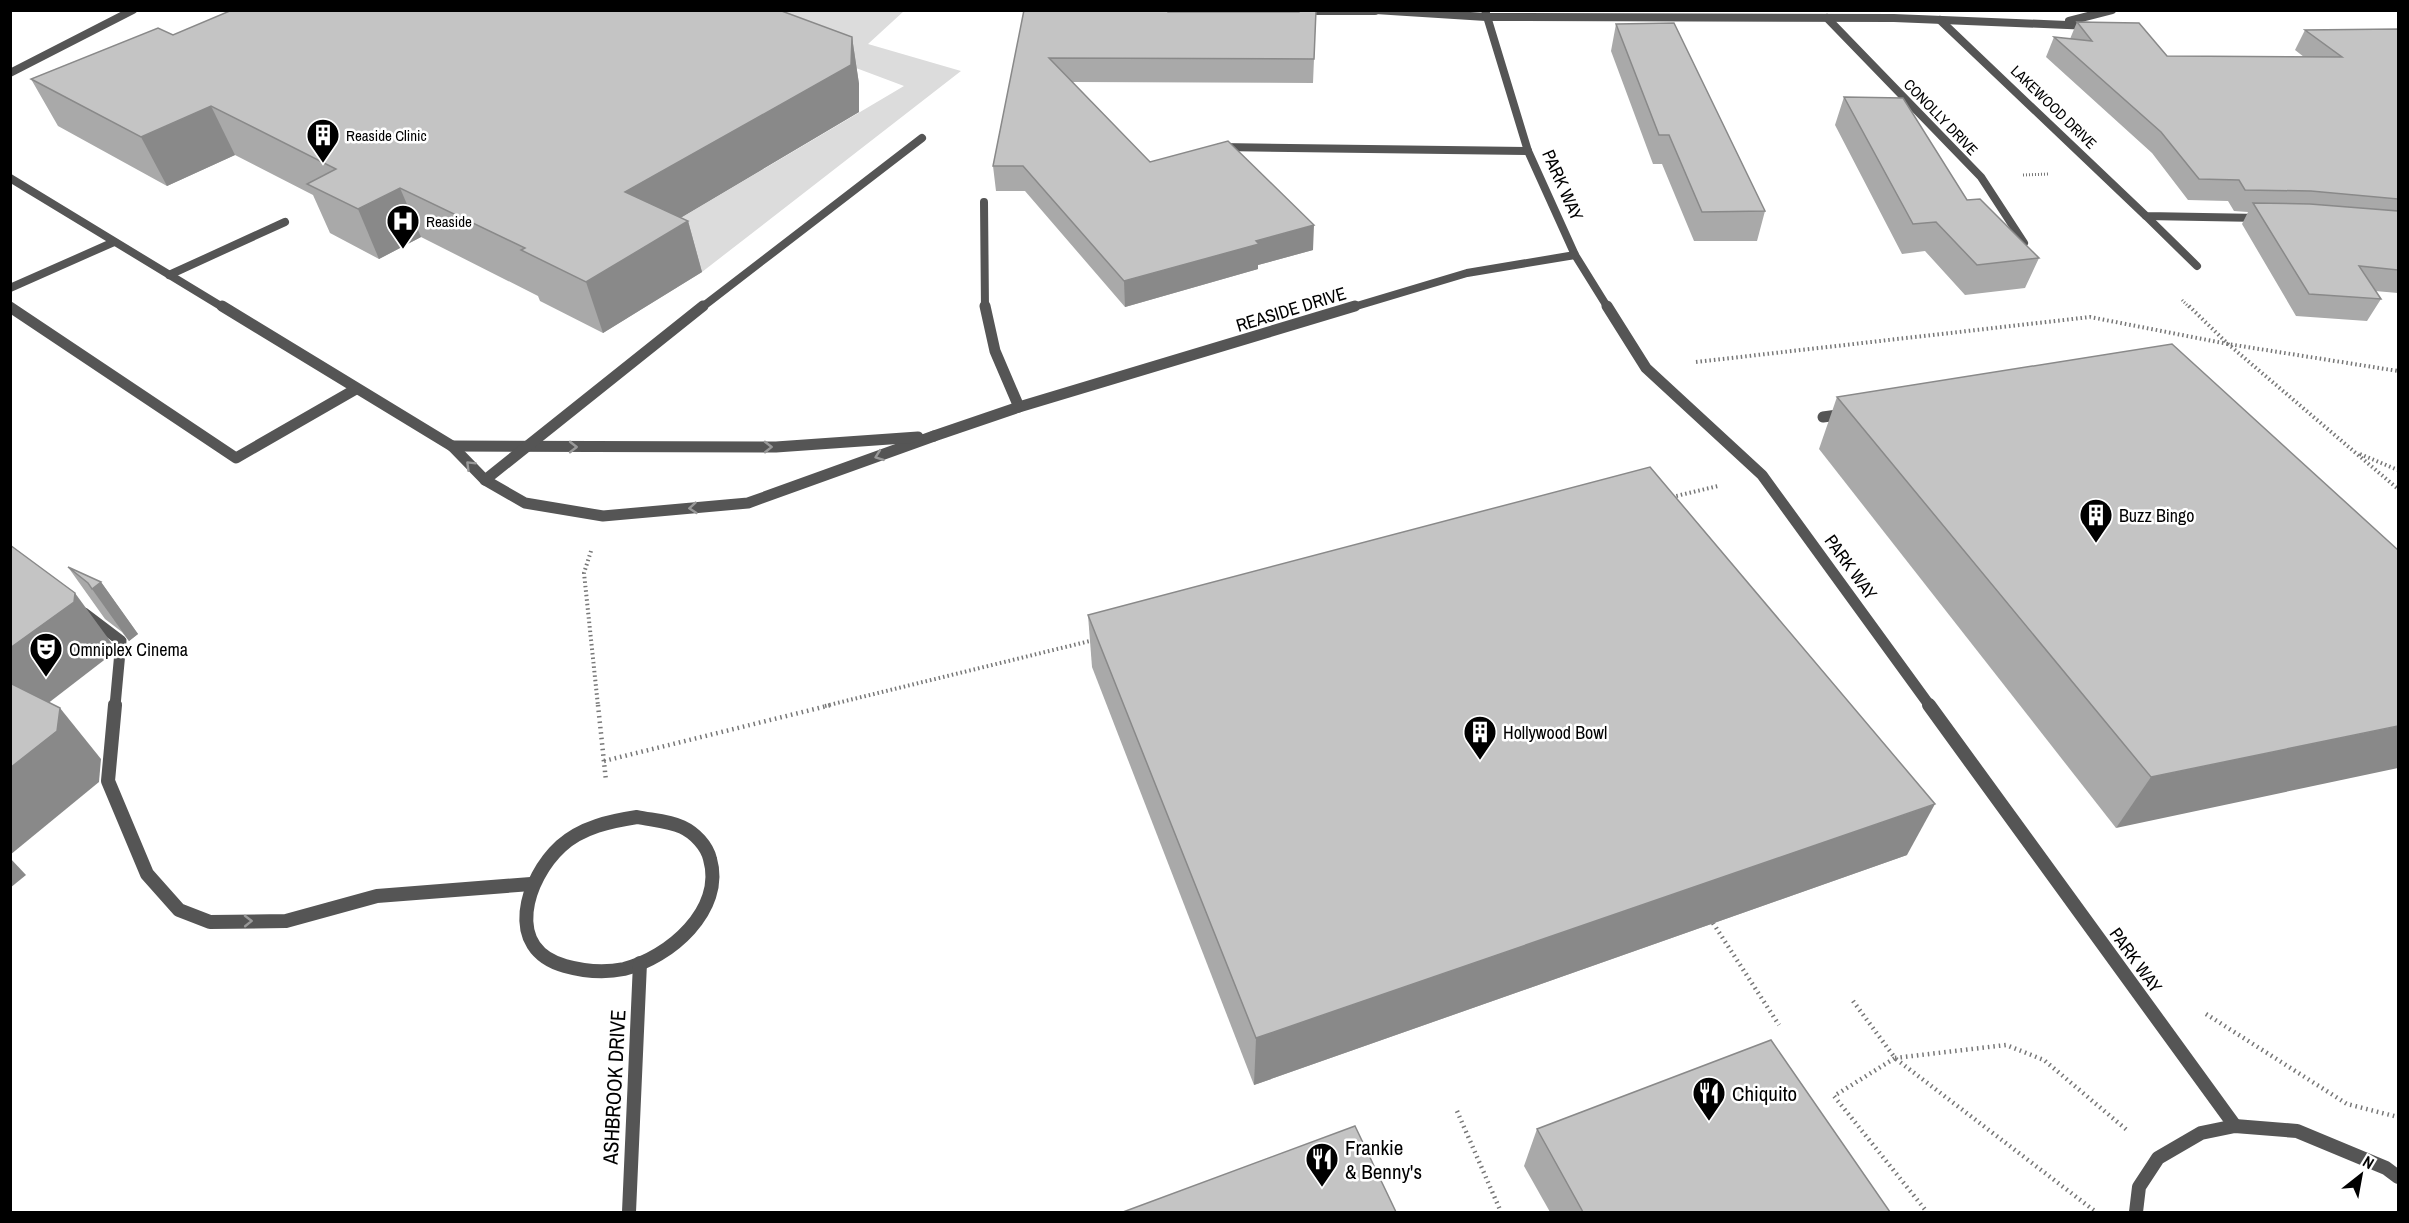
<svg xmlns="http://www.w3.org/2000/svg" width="2409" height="1223" font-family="'Archivo Narrow',sans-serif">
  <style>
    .green { fill: #dcdcdc }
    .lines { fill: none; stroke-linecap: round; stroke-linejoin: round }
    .path-far2 { stroke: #777; stroke-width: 3; stroke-dasharray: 1 2; stroke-linecap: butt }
    .path-far1 { stroke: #777; stroke-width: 4; stroke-dasharray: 1.5 3; stroke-linecap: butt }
    .path { stroke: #777; stroke-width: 4.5; stroke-dasharray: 1.5 4; stroke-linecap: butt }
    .lane-far2 { stroke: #555; stroke-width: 8 }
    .lane-far1 { stroke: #555; stroke-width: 11 }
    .lane { stroke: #555; stroke-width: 14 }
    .street-far2 { stroke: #555; stroke-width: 8 }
    .street-far1 { stroke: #555; stroke-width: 11 }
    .street { stroke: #555; stroke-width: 14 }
    .wall { fill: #a9a9a9 }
    .shaded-wall { fill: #898989 }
    .building { fill: #c4c4c4; stroke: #898989; stroke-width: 1.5 }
    .oneway { stroke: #999 }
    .labels { text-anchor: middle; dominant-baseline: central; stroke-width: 5; stroke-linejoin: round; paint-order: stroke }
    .far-street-label { font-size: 15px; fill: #000; stroke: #fff }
    .far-poi-label { font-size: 15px; fill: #000; stroke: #fff; text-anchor: start }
    .street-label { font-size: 18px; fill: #000; stroke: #fff }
    .poi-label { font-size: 18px; fill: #000; stroke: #fff; text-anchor: start }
    .near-street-label { font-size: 21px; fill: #000; stroke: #fff }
    .near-poi-label { font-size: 21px; fill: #000; stroke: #fff; text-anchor: start }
  </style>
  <rect width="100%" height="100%" fill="#fff"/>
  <!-- green -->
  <path class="green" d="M 667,11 L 904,11 L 868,44 L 961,71 L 702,272 L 640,242 L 904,86 L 856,68 Z"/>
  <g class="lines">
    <!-- path-far2 -->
    <g class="path-far2">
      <path d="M 2023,175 L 2049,174"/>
      <path d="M 2182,300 L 2190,308"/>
    </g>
    <!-- path-far1 -->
    <g class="path-far1">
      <path d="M 2189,306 L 2228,344 L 2398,489"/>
      <path d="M 1696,362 L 2090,317 L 2228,344 L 2398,371"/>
      <path d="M 2360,454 L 2398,470"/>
      <path d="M 1672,497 L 1718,486"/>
      <path d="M 591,551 L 584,573 L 598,706"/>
      <path d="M 825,706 L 1094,640"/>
    </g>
    <!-- path -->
    <g class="path">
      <path d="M 598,705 L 606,781"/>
      <path d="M 604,761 L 831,705"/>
      <path d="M 1713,923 L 1779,1025"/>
      <path d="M 1853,1001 L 1895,1058 L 1834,1096 L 1927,1212"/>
      <path d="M 2206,1014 L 2347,1104 L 2398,1117"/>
      <path d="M 1895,1058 L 2006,1045 L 2044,1060 L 2128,1131"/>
      <path d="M 1896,1059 L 2096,1212"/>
      <path d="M 1457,1111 L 1501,1212"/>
    </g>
    <!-- lane-far2 -->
    <g class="lane-far2">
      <path d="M 10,73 L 133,10"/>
      <path d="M 1220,147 L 1528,151"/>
      <path d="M 10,178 L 224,308"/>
      <path d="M 169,275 L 285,222"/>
      <path d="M 10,288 L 114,242"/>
      <path d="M 701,308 L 922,138"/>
    </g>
    <!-- lane-far1 -->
    <g class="lane-far1">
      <path d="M 222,306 L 452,446 L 485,480 L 525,503 L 603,516 L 748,503 L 934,436"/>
      <path d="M 10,307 L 236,458 L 356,389"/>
      <path d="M 1823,417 L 1845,414"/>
      <path d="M 452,446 L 776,447 L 918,437"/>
      <path d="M 485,480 L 703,306"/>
      <path d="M 84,613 L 121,641 L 115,706"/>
    </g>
    <!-- lane -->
    <path class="lane" d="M 115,705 L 108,781 L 147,874 L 179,910 L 210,922 L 286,921 L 377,896 L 531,884"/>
    <!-- street-far2 -->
    <g class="street-far2">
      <path d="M 1375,10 L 1486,17 L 1894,18 L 2091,26"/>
      <path d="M 1485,10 L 1528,151 L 1575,255 L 1608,308"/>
      <path d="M 1296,11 L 1375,11"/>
      <path d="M 1827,18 L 1981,177 L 2024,243"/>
      <path d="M 1940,20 L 2146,216 L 2260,218"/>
      <path d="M 2069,21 L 2112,10"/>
      <path d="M 984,202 L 985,308"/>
      <path d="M 2146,216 L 2197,266"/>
      <path d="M 1350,308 L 1467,273 L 1575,255"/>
    </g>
    <!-- street-far1 -->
    <g class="street-far1">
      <path d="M 985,306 L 995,351 L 1019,407"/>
      <path d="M 1607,306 L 1646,368 L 1762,475 L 1930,706"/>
      <path d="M 934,436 L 1019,407 L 1355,306"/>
    </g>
    <!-- street -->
    <g class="street">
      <path d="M 1929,705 L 2235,1126"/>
      <path d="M 637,817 C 651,820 669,821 682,827 C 695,833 707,846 710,859 C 725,910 669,958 624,969 C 605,973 583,971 565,966 C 503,949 526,878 561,846 C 582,827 611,821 637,817 Z"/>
      <path d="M 629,1212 L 640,963"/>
      <path d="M 2136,1212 L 2139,1187 L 2158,1158 L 2201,1133 L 2235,1126 L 2297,1131 L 2386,1168 L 2398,1177"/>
    </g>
  </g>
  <!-- wall -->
  <g class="wall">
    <path d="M 1024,10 L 1168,12 L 1175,12 L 1175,10 L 1291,10 L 1291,12 L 1316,10 L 1313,83 L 1072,82 L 1150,162 L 1313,250 L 1258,265 L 1258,269 L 1125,307 L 1025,191 L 996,191 L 993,166 Z"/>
    <path d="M 2077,22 L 2167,56 L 2304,57 L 2295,50 L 2305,30 L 2398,29 L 2398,293 L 2375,291 L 2381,299 L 2367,321 L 2296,316 L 2242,224 L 2248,212 L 2234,211 L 2228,201 L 2188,200 L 2152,153 L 2046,57 L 2054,37 L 2070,39 Z"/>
    <path d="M 1616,24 L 1765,211 L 1757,241 L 1694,241 L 1662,164 L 1653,164 L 1611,51 Z"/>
    <path d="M 173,35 L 852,37 L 859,84 L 859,112 L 680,218 L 688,221 L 702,272 L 603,333 L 540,301 L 538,296 L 421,237 L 379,259 L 330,233 L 313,195 L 235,155 L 167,186 L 58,126 L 31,79 Z"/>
    <path d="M 1844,97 L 1967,200 L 2039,258 L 2025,288 L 1965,295 L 1925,251 L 1902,254 L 1835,125 Z"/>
    <path d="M 1837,397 L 2398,550 L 2116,828 L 1819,449 Z"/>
    <path d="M 68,567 L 101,582 L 138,634 L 129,641 L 122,632 L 105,619 Z"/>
    <path d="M 1088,615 L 1907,855 L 1254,1085 L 1092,667 Z"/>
    <path d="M 1537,1129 L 1890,1212 L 1550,1212 L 1524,1166 Z"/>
  </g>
  <!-- shaded-wall -->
  <g class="shaded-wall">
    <path d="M 852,37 L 859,84 L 859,112 L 640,242 L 625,192 Z"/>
    <path d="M 211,106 L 235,155 L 167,186 L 141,137 Z"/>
    <path d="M 400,188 L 421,237 L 379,259 L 358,209 Z"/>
    <path d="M 688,221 L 702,272 L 603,333 L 586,282 Z"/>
    <path d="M 1314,225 L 1313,250 L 1258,265 L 1258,269 L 1125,307 L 1124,281 L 1256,241 Z"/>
    <path d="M 101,582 L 138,634 L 129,641 L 92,589 Z"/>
    <path d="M 75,593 L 113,645 L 112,654 L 25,721 L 10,704 L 10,648 Z"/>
    <path d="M 60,708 L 101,759 L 99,782 L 10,855 L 10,768 Z"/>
    <path d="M 2398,726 L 2398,768 L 2116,828 L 2151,777 Z"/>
    <path d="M 1935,804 L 1907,855 L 1254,1085 L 1256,1038 Z"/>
    <path d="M 10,858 L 26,875 L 10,888 Z"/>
  </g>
  <!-- building -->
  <g class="building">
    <path d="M 232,10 L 779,10 L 852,37 L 851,65 L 625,192 L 688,221 L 586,282 L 521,250 L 525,248 L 400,188 L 358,209 L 307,184 L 336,169 L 211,106 L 141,137 L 31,79 L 158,28 L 173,35 Z"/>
    <path d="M 1024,10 L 1165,10 L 1168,12 L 1299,12 L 1301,10 L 1316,10 L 1314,59 L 1049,58 L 1150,162 L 1228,141 L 1314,225 L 1256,241 L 1259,244 L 1124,281 L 1023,166 L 993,166 Z"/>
    <path d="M 2077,22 L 2139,23 L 2167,56 L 2342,57 L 2305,30 L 2398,29 L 2398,199 L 2311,191 L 2245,190 L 2239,180 L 2199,179 L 2161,132 L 2054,37 L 2092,41 Z"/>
    <path d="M 1674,23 L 1765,211 L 1702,212 L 1669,135 L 1659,135 L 1616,24 Z"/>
    <path d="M 1844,97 L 1903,98 L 1967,200 L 1980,199 L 2039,258 L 1977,265 L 1936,222 L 1913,224 Z"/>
    <path d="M 2253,203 L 2310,204 L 2398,211 L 2398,270 L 2359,266 L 2381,299 L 2309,294 Z"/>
    <path d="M 2172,344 L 2398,550 L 2398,726 L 2151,777 L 1837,397 Z"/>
    <path d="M 1650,467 L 1935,804 L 1256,1038 L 1088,615 Z"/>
    <path d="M 10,545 L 75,593 L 74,602 L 10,648 Z"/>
    <path d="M 68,567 L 101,582 L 92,589 L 88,583 Z"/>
    <path d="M 10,683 L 60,708 L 57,731 L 10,768 Z"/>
    <path d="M 1771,1040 L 1890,1212 L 1583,1212 L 1537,1129 Z"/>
    <path d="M 1355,1126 L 1396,1212 L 1123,1212 Z"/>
  </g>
  <!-- one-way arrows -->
  <defs><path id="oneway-chevron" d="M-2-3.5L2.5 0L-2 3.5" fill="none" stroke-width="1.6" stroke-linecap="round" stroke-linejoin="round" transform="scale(1.5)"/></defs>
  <g class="oneway">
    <use href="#oneway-chevron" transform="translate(573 447)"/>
    <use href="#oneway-chevron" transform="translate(768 447) rotate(-1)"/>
    <use href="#oneway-chevron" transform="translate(879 456) rotate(160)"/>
    <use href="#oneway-chevron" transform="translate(470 465) rotate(-135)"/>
    <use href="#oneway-chevron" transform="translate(693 508) rotate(175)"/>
    <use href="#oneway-chevron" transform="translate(248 921) rotate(-1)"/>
  </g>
  <!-- icons -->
  <defs>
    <g id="building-pin" transform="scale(1.725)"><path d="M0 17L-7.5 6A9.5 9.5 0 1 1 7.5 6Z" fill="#000" stroke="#fff"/><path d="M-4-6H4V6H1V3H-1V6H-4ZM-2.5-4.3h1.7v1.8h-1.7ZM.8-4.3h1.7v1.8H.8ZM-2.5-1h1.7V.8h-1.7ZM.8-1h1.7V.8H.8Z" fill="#fff"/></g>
    <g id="hospital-pin" transform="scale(1.725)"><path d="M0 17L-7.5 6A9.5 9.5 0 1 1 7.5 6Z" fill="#000" stroke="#fff"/><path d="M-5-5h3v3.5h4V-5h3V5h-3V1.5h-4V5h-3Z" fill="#fff"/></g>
    <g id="theatre-pin" transform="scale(1.725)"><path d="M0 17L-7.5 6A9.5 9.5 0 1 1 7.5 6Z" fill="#000" stroke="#fff"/><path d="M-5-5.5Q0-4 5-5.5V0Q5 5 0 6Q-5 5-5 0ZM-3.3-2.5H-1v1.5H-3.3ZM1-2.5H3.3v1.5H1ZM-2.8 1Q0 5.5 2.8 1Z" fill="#fff"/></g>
    <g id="restaurant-pin" transform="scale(1.725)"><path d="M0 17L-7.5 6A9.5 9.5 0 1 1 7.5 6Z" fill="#000" stroke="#fff"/><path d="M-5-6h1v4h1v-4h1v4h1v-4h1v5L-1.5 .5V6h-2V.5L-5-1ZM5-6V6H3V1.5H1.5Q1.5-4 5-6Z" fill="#fff"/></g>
  </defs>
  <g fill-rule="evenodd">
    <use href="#building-pin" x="323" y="135"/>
    <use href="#hospital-pin" x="403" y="221"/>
    <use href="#building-pin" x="2096" y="515"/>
    <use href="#theatre-pin" x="46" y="649"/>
    <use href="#building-pin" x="1480" y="732"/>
    <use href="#restaurant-pin" x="1709" y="1093"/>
    <use href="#restaurant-pin" x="1322" y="1159"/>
  </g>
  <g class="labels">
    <!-- far-street labels -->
    <g class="far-street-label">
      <text transform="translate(2054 107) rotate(44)">LAKEWOOD DRIVE</text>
      <text transform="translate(1941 117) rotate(46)">CONOLLY DRIVE</text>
    </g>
    <!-- far-poi labels -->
    <g class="far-poi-label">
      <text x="346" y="135">Reaside Clinic</text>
      <text x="426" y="221">Reaside</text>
    </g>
    <!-- street labels -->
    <g class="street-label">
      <text transform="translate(1563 185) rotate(66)">PARK WAY</text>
      <text transform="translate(1291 309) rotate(-17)">REASIDE DRIVE</text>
      <text transform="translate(1851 567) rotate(54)">PARK WAY</text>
      <text transform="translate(2136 960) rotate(54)">PARK WAY</text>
    </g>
    <!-- poi labels -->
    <g class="poi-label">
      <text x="2119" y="515">Buzz Bingo</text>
      <text x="69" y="649">Omniplex Cinema</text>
      <text x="1503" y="732">Hollywood Bowl</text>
    </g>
    <!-- near-street labels -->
    <g class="near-street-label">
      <text transform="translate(614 1087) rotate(-87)">ASHBROOK DRIVE</text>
    </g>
    <!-- near-poi labels -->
    <g class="near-poi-label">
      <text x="1732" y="1093">Chiquito</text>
      <text x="1345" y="1147">Frankie<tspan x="1345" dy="24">&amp; Benny's</tspan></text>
    </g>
  </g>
  <!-- border -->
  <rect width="2409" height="1223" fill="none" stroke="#000000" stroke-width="24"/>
  <!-- north arrow -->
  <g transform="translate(2361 1175) rotate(31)" stroke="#ffffff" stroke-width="4.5" paint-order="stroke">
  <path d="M0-4.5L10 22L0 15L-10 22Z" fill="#000000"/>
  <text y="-9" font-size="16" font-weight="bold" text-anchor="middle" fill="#000000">N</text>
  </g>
</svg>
